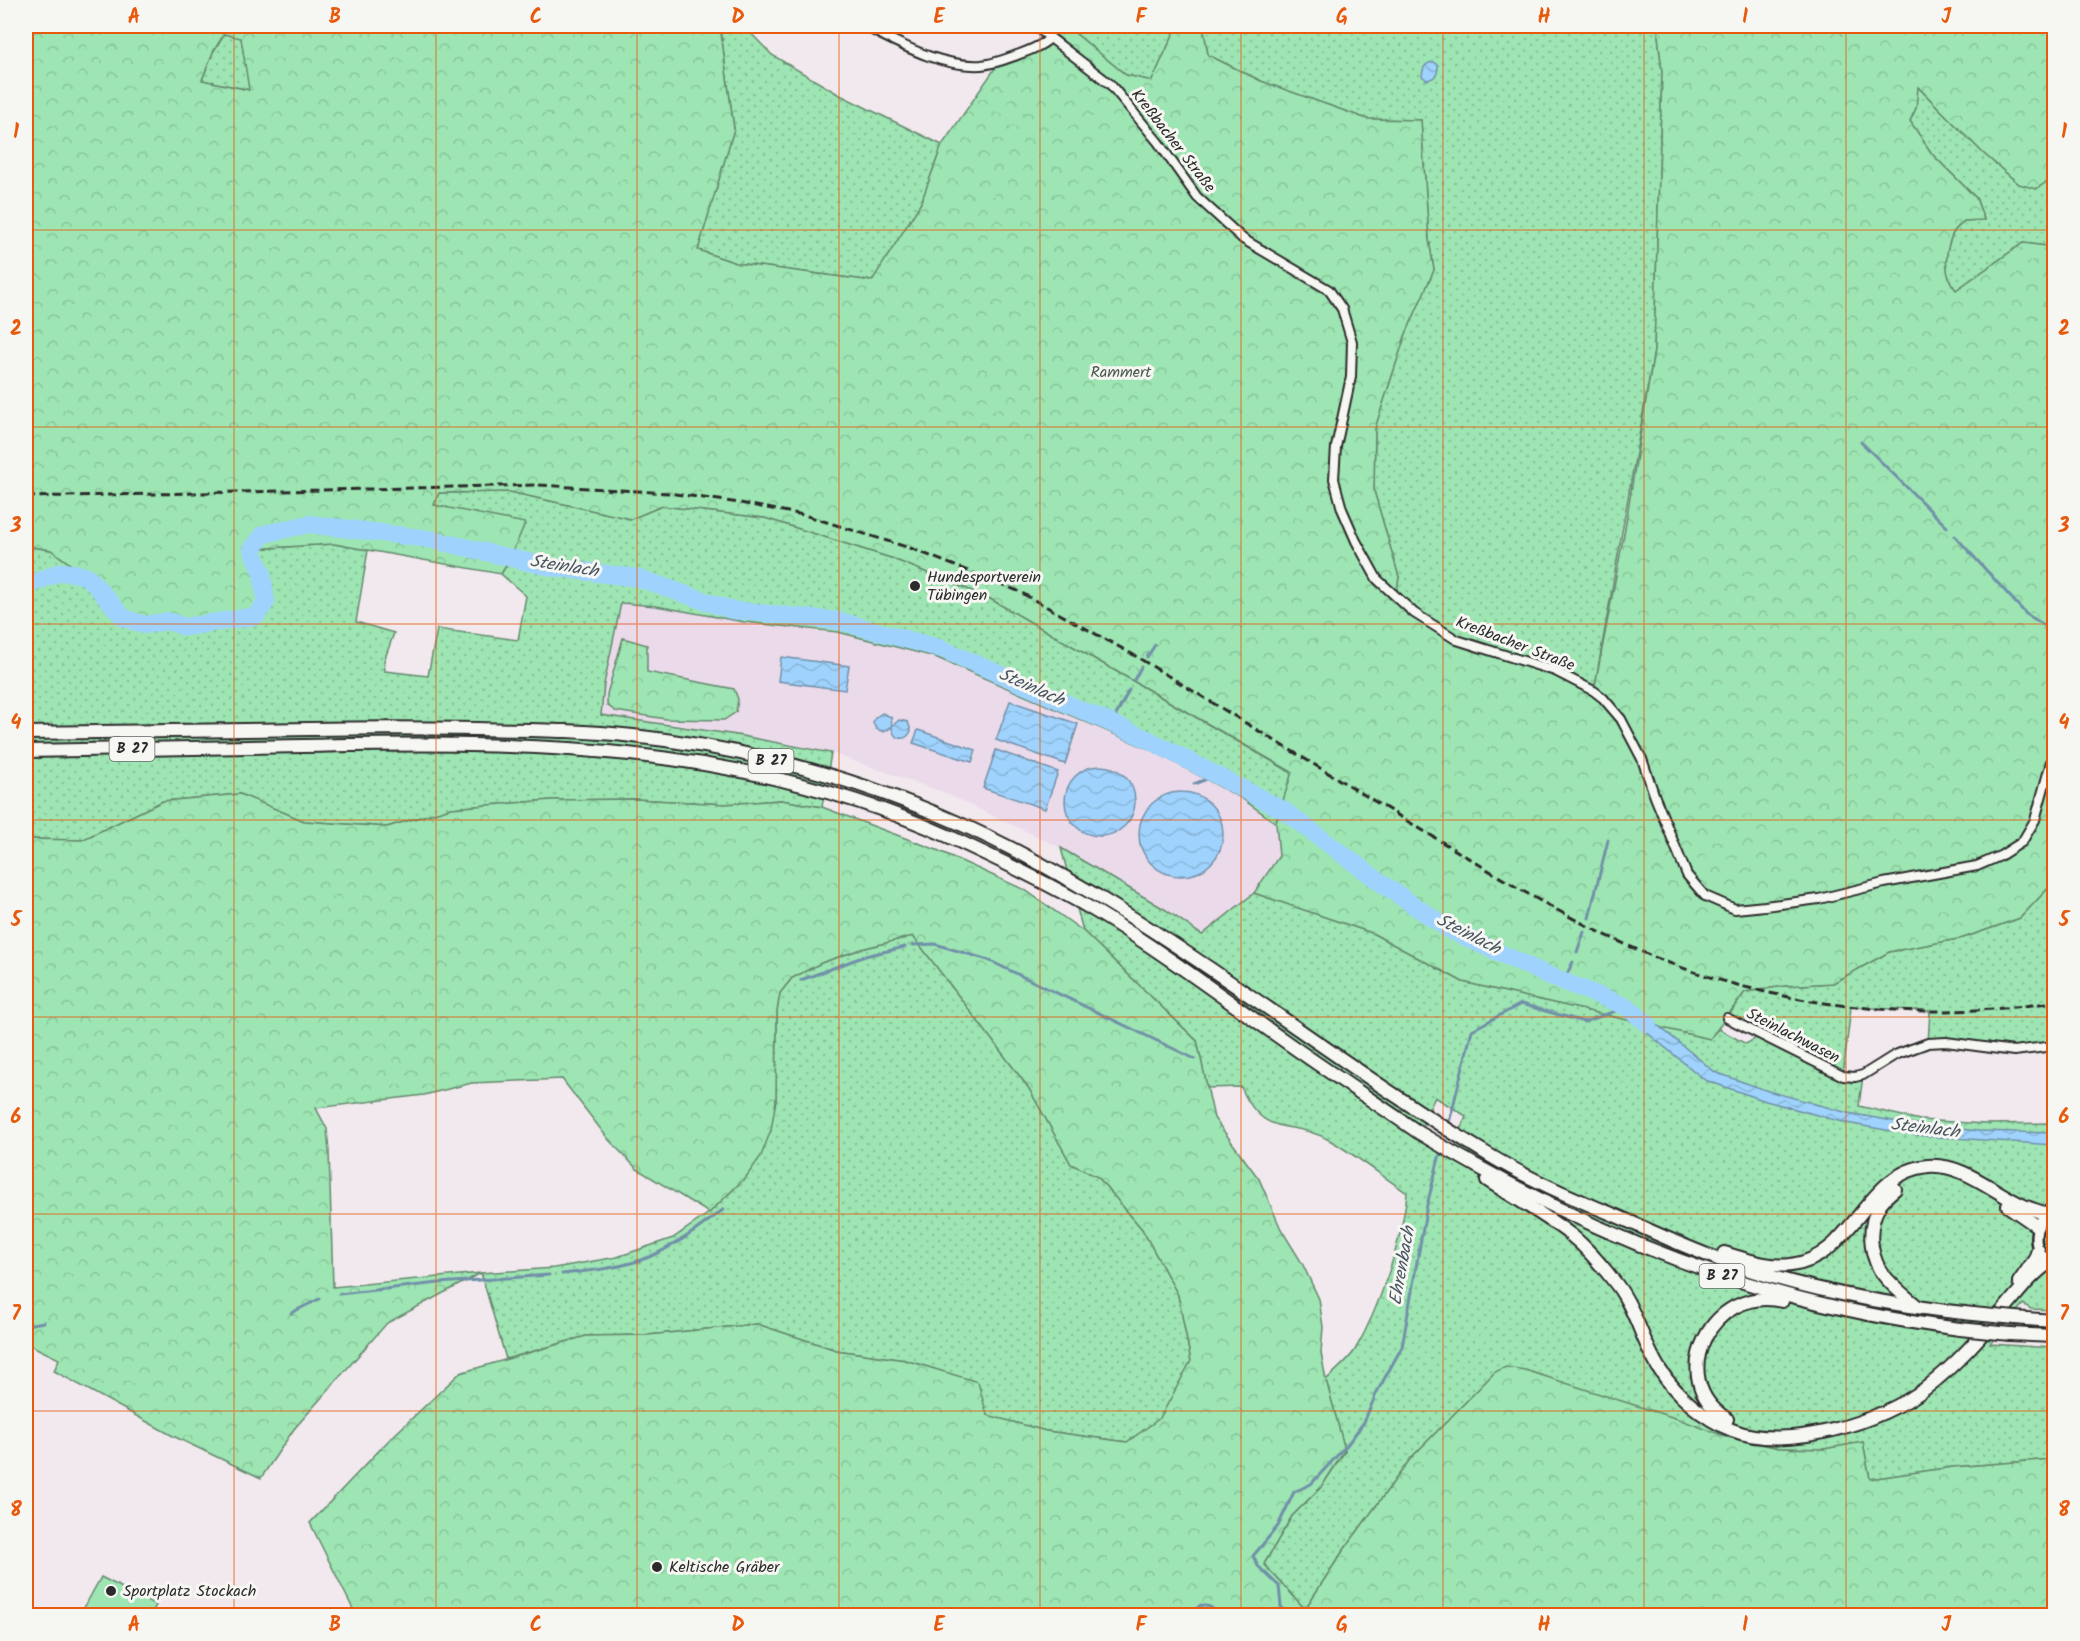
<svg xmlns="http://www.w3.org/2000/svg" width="2080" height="1641" font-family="Kalam,sans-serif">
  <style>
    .built { fill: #ebdaea }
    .grass { fill: url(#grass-dots); stroke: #64886e; stroke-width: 1.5; fill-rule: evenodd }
    .forest { fill: url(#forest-crowns); stroke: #64886e; stroke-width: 1.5; fill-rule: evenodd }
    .pitch { fill: #9de5b2; stroke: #64886e; stroke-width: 1.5 }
    .water { fill: url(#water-waves); stroke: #7190a9; stroke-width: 1.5 }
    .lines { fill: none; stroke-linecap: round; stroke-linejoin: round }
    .stream { stroke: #7190a9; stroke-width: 3 }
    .river { stroke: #9fd3fd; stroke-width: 18 }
    .minor-casing { stroke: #2b2b2b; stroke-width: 12 }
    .tertiary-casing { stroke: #2b2b2b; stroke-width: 14 }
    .trunk-casing { stroke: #2b2b2b; stroke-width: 16 }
    .minor { stroke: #f6f6f2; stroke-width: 8 }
    .tertiary { stroke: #f6f6f2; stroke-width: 9 }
    .trunk { stroke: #f6f6f2; stroke-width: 12 }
    .rail { stroke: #2b2b2b; stroke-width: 3; stroke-dasharray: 9 4.5; stroke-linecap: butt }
    .trunk-bridge-casing { stroke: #2b2b2b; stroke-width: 16; stroke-linecap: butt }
    .trunk-bridge { stroke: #f6f6f2; stroke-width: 12 }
    .grid { fill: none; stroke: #e8590c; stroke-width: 1.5; stroke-opacity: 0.55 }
    .poi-dot { fill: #2b2b2b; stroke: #f6f6f2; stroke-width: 2 }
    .labels { text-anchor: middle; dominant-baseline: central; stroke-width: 6; stroke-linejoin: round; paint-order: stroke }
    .shield { fill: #f6f6f2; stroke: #686867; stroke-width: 1.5 }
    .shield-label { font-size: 15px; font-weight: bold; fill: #2b2b2b }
    .street-label { font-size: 16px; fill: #2b2b2b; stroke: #f6f6f2 }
    .park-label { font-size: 16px; fill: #485a4d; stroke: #f6f6f2 }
    .poi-label { font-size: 16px; fill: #2b2b2b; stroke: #f6f6f2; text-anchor: start }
    .water-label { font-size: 18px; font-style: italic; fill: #485560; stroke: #f6f6f2 }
    .neatline { fill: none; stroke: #e8590c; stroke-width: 2 }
    .grid-label { font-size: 20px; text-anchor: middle; font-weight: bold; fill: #e8590c }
  </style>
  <defs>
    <pattern id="grass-dots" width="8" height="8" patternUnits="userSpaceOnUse" patternTransform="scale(1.5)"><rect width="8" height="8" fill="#9de5b2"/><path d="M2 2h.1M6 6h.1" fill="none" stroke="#87c599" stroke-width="1.8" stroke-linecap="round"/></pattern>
    <pattern id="forest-crowns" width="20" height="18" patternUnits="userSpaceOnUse" patternTransform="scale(1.5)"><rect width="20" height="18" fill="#9de5b2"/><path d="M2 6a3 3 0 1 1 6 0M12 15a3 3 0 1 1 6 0" fill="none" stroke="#87c599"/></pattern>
    <pattern id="water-waves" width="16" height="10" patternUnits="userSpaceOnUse" patternTransform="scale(1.5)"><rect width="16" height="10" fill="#9fd3fd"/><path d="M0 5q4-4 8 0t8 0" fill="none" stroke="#89b5d9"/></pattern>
  </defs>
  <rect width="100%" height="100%" fill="#f1e9ee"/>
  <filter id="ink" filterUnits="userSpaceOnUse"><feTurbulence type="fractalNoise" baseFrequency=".0167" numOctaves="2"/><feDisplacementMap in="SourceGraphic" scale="12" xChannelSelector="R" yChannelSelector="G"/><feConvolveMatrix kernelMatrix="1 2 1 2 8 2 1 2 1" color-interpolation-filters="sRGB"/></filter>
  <g filter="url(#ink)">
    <!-- built -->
    <path class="built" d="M 620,603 L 656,606 L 744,622 L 838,632 L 935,657 L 1151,750 L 1241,798 L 1276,823 L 1279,856 L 1254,893 L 1202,935 L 1166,910 L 1061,848 L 943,792 L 831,753 L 674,724 L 601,715 L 604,684 Z"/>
    <!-- grass -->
    <g class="grass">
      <path d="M 720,26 L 744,26 L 772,55 L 838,94 L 942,145 L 921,203 L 873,281 L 736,263 L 698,250 L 734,129 Z"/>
      <path d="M 1068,26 L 1177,26 L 1152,81 L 1126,75 L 1075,33 Z"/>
      <path d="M 1203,26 L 1657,26 L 1662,71 L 1654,351 L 1594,691 L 1457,640 L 1396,598 L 1399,577 L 1374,491 L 1375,428 L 1405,336 L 1434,270 L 1429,240 L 1421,120 L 1367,119 L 1261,81 L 1208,55 Z"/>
      <path d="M 224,34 L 241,37 L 250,90 L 202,80 L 213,52 Z"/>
      <path d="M 1917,86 L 1983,153 L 2019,184 L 2047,182 L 2054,175 L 2054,247 L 2023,243 L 1956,290 C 1942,276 1945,253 1952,235 C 1954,230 1960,225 1964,221 L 1984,219 L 1976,198 L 1932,154 L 1910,121 L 1916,108 Z"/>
      <path d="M 510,492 L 631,519 L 662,506 L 765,518 L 891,558 L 987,597 L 1292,773 L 1276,823 L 1241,798 L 1151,750 L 935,657 L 838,632 L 744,622 L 656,606 L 621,603 L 604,684 L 601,715 L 737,735 L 831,753 L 822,807 L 781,800 L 725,804 L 634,799 L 552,800 L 451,808 L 387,827 L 304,821 L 240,794 L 163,801 L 82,840 L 26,839 L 26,546 L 51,550 L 88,577 L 112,606 L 145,625 L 168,621 L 185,627 L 262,573 L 252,549 L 334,544 L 368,550 L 356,622 L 394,633 L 384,661 L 385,671 L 428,676 L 437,629 L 518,640 L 526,596 L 501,574 L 510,559 L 434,504 L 439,493 Z"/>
      <path d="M 1061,848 L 1166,910 L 1202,935 L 1254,893 L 1372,933 L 1463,982 L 1710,1039 L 1719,1029 L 1746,1044 L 1760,1036 L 1727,1018 L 1745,992 L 1784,986 L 1833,983 L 1889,952 L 1963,938 L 2020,918 L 2054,882 L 2054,1046 L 2014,1051 L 1928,1043 L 1930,1011 L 1851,1007 L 1843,1075 L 1863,1075 L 1859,1106 L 1920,1120 L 1986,1124 L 2054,1123 L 2054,1310 L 2031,1309 L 2023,1304 L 1990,1344 L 2054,1348 L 2054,1459 L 1953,1467 L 1870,1479 L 1863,1442 L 1824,1449 L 1779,1448 L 1727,1437 L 1495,1372 L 1411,1458 L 1341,1554 L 1305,1609 L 1264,1564 L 1292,1516 L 1322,1486 L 1345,1451 L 1326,1380 C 1335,1371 1348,1361 1355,1350 C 1379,1309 1402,1241 1407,1193 C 1382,1176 1357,1156 1331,1141 C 1291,1117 1265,1142 1241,1087 L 1207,1088 L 1197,1041 L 1083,931 ZM 1435,1097 L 1466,1116 L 1452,1158 L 1419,1132 Z"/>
      <path d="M 913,936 L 1028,1087 L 1071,1164 L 1098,1177 L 1142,1229 L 1178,1295 L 1191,1361 L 1160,1419 L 1127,1442 L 1046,1431 L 986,1415 L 977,1382 L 905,1360 L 836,1350 L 757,1324 L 648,1335 L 586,1336 L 506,1359 L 481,1273 L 554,1268 L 617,1257 L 673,1238 L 709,1213 L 746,1177 L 776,1100 L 777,1011 L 780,993 L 792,978 L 821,963 L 861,949 Z"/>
    </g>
    <!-- forest -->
    <g class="forest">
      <path d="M 26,26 L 720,26 L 734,129 L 698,250 L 736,263 L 872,281 L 921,203 L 942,145 L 1000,61 L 1050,38 L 1089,67 L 1091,64 L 1045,26 L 1068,26 L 1075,33 L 1126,75 L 1152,81 L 1177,26 L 1203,26 L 1208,55 L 1261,81 L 1367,119 L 1421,120 L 1429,240 L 1434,270 L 1405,336 L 1375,428 L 1374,491 L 1399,577 L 1396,597 L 1457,640 L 1555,671 L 1594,691 L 1624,534 L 1654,351 L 1662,71 L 1657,26 L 2054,26 L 2054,175 L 2047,182 L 2036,189 L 2019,184 L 1983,153 L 1918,87 L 1916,108 L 1910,121 L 1932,154 L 1976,198 L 1984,220 L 1964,221 C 1960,225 1954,230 1952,235 C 1945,252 1943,276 1956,290 L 2023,243 L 2054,247 L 2054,882 L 2020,918 L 1963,938 L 1889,952 L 1833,983 L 1784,986 L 1745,992 L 1710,1039 L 1463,982 L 1372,933 L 1254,893 L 1279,856 L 1276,823 L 1292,772 L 987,597 L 891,558 L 765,518 L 662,506 L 631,519 L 510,492 L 439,493 L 434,505 L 525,523 L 510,559 L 501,574 L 334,544 L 253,549 L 262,573 L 266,602 L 256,616 L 185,627 L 168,621 L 145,625 L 124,618 L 88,577 L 51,550 L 26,546 ZM 224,34 L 241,38 L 249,90 L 202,80 L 213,52 Z"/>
      <path d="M 623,638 L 647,645 L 647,672 L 734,689 L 738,699 L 736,712 L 724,720 L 666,719 L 615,711 L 607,705 L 607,694 Z"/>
      <path d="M 240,794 L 304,821 L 387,827 L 451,808 L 552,800 L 634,799 L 725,804 L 781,800 L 822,807 L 937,850 L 1025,890 L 1083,931 L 1197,1041 L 1214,1118 L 1259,1179 L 1281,1229 L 1302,1263 L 1319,1299 L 1323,1327 L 1321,1353 L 1326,1380 L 1345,1450 L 1322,1486 L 1292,1516 L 1264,1564 L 1305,1609 L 1341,1554 L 1411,1458 L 1495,1372 L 1506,1367 L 1525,1370 L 1678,1419 L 1727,1437 L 1779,1448 L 1824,1449 L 1863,1442 L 1870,1479 L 1953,1467 L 2054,1459 L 2054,1615 L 356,1615 L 310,1523 L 389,1440 L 460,1373 L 586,1336 L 648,1335 L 757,1324 L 836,1350 L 905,1360 L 978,1382 L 987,1415 L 1046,1431 L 1127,1442 L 1160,1418 L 1191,1361 L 1178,1295 L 1142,1229 L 1098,1177 L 1071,1164 L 1028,1087 L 913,936 L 861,949 L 821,963 L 792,978 L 780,993 L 777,1011 L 776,1100 L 771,1130 L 761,1156 L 746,1177 L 709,1213 L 637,1169 L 609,1140 L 562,1079 L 472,1083 L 424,1095 L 316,1108 L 327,1129 L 329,1151 L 333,1287 L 481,1273 L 387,1323 L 294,1429 L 261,1478 L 173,1436 L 54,1371 L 59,1359 L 26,1343 L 26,839 L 82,840 L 163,801 Z"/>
    </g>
    <!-- pitch -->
    <path class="pitch" d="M 101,1577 L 156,1605 L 151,1615 L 80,1615 Z"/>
    <!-- water -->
    <g class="water">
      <path d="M 1434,62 L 1438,65 C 1438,74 1436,78 1427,80 L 1422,76 C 1423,67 1425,63 1434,62 Z"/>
      <path d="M 781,657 L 849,666 L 845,690 L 778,681 Z"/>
      <path d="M 1010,701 L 1078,724 L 1065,764 L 996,740 Z"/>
      <path d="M 882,713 L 891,717 L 892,726 L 899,720 L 908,722 L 911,731 C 905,743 893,739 892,727 L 884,732 L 876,729 L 873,723 L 875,718 Z"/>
      <path d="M 918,730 L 976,750 L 972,762 L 913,743 Z"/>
      <path d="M 996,750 L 1058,772 L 1045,809 L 983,788 Z"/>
      <circle cx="1100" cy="801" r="35"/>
      <circle cx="1181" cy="834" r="42"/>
      <path d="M 1633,1005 L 1715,1072 L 1768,1091 L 1848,1113 L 1904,1123 L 1979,1131 L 2054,1133 L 2054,1145 L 1926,1136 L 1903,1133 L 1846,1123 L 1766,1101 L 1705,1080 L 1623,1013 Z"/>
    </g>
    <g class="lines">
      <!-- stream -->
      <g class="stream">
        <path d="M 1861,442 L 1947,527"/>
        <path d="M 1955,536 L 2026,614 L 2054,631"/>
        <path d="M 1147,657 L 1155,645"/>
        <path d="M 1134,680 L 1141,667"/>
        <path d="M 1112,723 L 1129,690"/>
        <path d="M 1194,784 L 1217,775"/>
        <path d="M 1589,918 L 1608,840"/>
        <path d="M 913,945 L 935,944 L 988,960 L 1195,1059"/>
        <path d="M 1577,952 L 1584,932"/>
        <path d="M 801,980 L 865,956 L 905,947"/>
        <path d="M 1563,982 L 1573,962"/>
        <path d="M 1448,1127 L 1472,1030 L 1521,1004 L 1584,1022 L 1627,1007"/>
        <path d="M 562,1274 C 591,1271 622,1268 649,1257 C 677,1245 701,1227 724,1209"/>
        <path d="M 339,1294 L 439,1283 L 549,1275"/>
        <path d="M 291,1313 L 319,1299"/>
        <path d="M 26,1325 L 44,1322"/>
        <path d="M 1192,1616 L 1195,1610 L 1201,1605 L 1210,1607 L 1222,1616"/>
        <path d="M 1282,1616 L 1279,1586 L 1258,1566 L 1253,1556 L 1278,1526 L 1294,1492 L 1311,1484 L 1347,1445 L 1364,1422 L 1377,1392 L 1402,1347 L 1427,1205 L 1441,1150"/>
      </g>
      <!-- river -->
      <path class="river" d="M 26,586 L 60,572 L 74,573 L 88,577 L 124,618 L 145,625 L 168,621 L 185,627 L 256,616 L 266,602 L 262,573 L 252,549 L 264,534 L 309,524 L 429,539 L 550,567 L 638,578 L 731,610 L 839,621 L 942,649 L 1147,739 L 1283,810 L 1384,885 L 1450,930 L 1545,974 L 1627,1007 L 1648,1024"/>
      <!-- minor casing -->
      <g class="minor-casing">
        <g id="minor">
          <path d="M 867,26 L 872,30 C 906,47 942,67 981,65 C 994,64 1006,59 1017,55 C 1028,51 1042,46 1050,38"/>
          <path d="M 1035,26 L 1110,84 L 1158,142 L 1197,197 L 1243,239 L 1329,290 L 1342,309 L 1352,342 L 1351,377 L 1336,447 L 1334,479 L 1342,509 L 1356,541 L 1377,579 L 1414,613 L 1457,640 L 1555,671 L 1594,691 L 1603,698 L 1621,719 L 1642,759 L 1655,797 L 1687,875 L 1705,896 L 1735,909 L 1765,906 L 1819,899 L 1884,883 L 1977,866 L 2000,856 L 2022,842 L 2035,820 L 2054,751"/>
          <path d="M 1727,1018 L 1843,1076 L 1855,1077 L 1863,1075 L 1895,1055 L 1928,1043 L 1946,1042 L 2014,1051 L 2054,1046"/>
        </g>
      </g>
      <!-- tertiary casing -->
      <g class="tertiary-casing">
        <path id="tertiary" d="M 2054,1209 C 2031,1220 2029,1254 2054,1264"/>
      </g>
      <!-- trunk casing -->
      <g class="trunk-casing">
        <g id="trunk">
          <path d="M 26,733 C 120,732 214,730 309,729 C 364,728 420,728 476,729 C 529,730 581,730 633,736 C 744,748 854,777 956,822 C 1149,908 1309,1047 1489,1155 C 1527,1178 1570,1197 1612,1214 C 1647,1229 1682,1246 1718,1259 C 1799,1289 1888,1305 1973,1314"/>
          <path d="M 26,751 C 118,750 210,748 303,746 C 527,741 742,743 950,837 C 999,860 1050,884 1097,912 C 1161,951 1221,996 1282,1039 C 1327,1071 1373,1101 1418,1132 C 1590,1236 1761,1304 1960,1329"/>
          <path d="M 1487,1180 C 1515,1198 1545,1215 1571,1235 C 1588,1249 1604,1268 1617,1285 C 1636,1310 1643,1344 1660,1370 C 1677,1396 1704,1419 1732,1430 C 1786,1452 1882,1422 1926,1388 C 1956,1365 1981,1336 2006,1307 C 2019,1292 2032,1274 2050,1262"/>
          <path d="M 1895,1189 C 1889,1194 1882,1200 1879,1206 C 1868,1226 1869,1251 1880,1270 C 1889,1284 1904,1295 1917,1306"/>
          <path d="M 2008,1206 L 2037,1226"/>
          <path d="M 1724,1253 C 1745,1259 1768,1268 1791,1265 C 1853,1258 1865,1172 1928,1166 C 1963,1163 1994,1193 2024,1206 C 2031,1209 2039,1211 2046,1214"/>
          <path d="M 2019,1282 L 2035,1259 L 2038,1250"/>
          <path d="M 2026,1319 L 2054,1321"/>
          <path d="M 2010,1334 L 2054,1336"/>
          <path d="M 1727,1419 C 1663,1379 1713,1284 1782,1301"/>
        </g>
      </g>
      <!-- minor -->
      <use href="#minor" class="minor"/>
      <!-- tertiary -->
      <use href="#tertiary" class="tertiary"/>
      <!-- trunk -->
      <use href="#trunk" class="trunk"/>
      <!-- rail -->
      <path class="rail" d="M 26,497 L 539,485 L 669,493 L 740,503 L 804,515 L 913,549 L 1018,591 L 1132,654 L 1521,890 C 1567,916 1614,941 1664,961 C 1788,1009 1924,1022 2054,1002"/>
      <!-- trunk-bridge casing -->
      <g class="trunk-bridge-casing">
        <g id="trunk-bridge">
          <path d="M 1973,1314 L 2026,1319"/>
          <path d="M 1960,1329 L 2010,1334"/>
        </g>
      </g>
      <!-- trunk-bridge -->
      <use href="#trunk-bridge" class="trunk-bridge"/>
    </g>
  </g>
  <!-- grid -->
  <path class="grid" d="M 234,26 L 234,1616M 436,26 L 436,1616M 637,26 L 637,1616M 839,26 L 839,1616M 1040,26 L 1040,1616M 1241,26 L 1241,1616M 1443,26 L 1443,1616M 1644,26 L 1644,1616M 1846,26 L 1846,1616M 26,230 L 2054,230M 26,427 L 2054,427M 26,624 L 2054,624M 26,820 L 2054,820M 26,1017 L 2054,1017M 26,1214 L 2054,1214M 26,1411 L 2054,1411"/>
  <!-- markers -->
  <g class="poi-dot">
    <circle cx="915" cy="586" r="6"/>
    <circle cx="657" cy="1567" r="6"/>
    <circle cx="111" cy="1591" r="6"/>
  </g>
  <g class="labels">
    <!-- shield labels -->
    <g class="shield">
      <rect x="109.5" y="737" width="45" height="24" rx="4.5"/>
      <rect x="748.5" y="749" width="45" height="24" rx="4.5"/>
      <rect x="1699.5" y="1264" width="45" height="24" rx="4.5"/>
    </g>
    <g class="shield-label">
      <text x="132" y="749">B 27</text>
      <text x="771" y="761">B 27</text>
      <text x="1722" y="1276">B 27</text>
    </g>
    <!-- street labels -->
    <g class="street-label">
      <text transform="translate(1173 141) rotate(52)">Kreßbacher Straße</text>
      <text transform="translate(1515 644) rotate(21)">Kreßbacher Straße</text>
      <text transform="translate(1793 1036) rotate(27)">Steinlachwasen</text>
    </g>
    <!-- park labels -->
    <g class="park-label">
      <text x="1121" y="372">Rammert</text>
    </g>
    <!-- poi labels -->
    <g class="poi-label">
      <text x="927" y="577">Hundesportverein<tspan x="927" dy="18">Tübingen</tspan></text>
      <text x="669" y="1567">Keltische Gräber</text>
      <text x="123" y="1591">Sportplatz Stockach</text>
    </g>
    <!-- water labels -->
    <g class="water-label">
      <text transform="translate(564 567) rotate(9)">Steinlach</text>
      <text transform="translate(1031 688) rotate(24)">Steinlach</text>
      <text transform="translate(1468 935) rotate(27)">Steinlach</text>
      <text transform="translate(1925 1129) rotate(7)">Steinlach</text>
      <text transform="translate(1403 1266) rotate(-80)">Ehrenbach</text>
    </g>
  </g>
  <!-- margin -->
  <rect width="2080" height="1641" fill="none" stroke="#f6f6f2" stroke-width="66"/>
  <rect x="33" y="33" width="2014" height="1575" class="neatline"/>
  <g class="grid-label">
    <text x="134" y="23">A</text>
    <text x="335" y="23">B</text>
    <text x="536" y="23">C</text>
    <text x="738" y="23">D</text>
    <text x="939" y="23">E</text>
    <text x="1141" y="23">F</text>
    <text x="1342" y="23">G</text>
    <text x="1544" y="23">H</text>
    <text x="1745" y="23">I</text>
    <text x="1946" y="23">J</text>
    <text x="16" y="138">1</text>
    <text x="2064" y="138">1</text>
    <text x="16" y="335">2</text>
    <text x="2064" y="335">2</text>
    <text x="16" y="532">3</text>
    <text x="2064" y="532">3</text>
    <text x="16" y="729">4</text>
    <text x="2064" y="729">4</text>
    <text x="16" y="926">5</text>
    <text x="2064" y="926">5</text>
    <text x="16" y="1123">6</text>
    <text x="2064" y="1123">6</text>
    <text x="16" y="1320">7</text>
    <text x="2064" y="1320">7</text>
    <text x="16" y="1516">8</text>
    <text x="2064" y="1516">8</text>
    <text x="134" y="1631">A</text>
    <text x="335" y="1631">B</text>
    <text x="536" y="1631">C</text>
    <text x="738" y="1631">D</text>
    <text x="939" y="1631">E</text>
    <text x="1141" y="1631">F</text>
    <text x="1342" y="1631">G</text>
    <text x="1544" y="1631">H</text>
    <text x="1745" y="1631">I</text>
    <text x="1946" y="1631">J</text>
  </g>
</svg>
